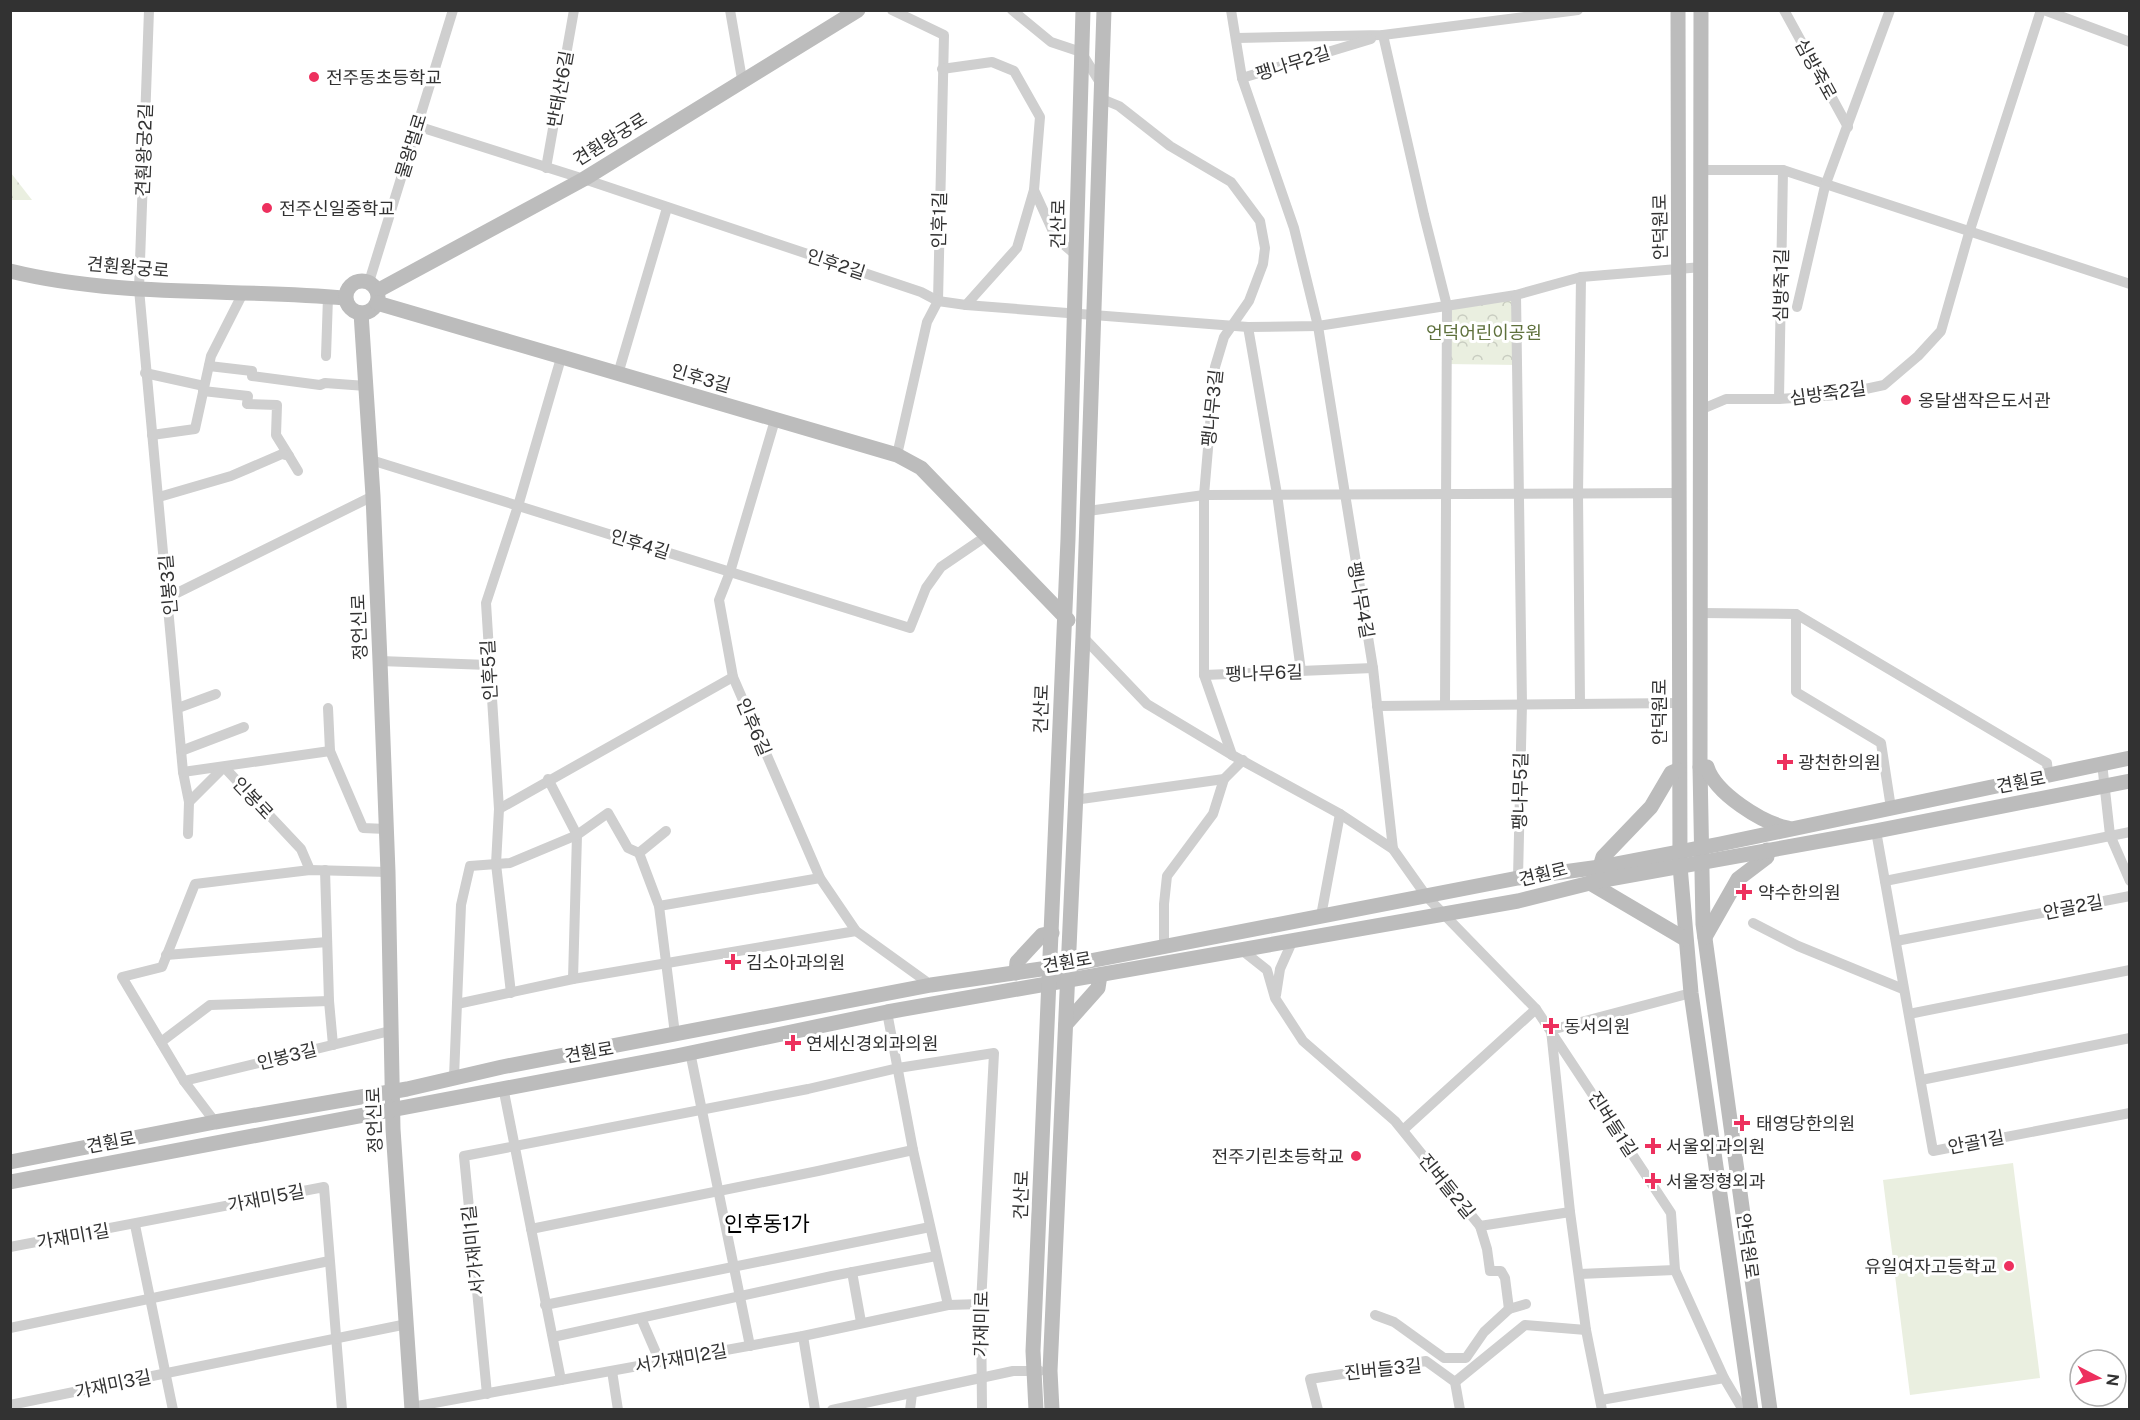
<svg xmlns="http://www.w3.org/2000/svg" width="2140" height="1420" font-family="'Public Sans','Noto Sans KR',sans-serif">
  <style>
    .grass { fill: #eaefe0 }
    .park { fill: url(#park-crowns) }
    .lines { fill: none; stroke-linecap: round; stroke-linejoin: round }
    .street { stroke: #cfcfcf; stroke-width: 10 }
    .secondary { stroke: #bcbcbc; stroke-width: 15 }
    .poi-dot { fill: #ed305e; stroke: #fff; stroke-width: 2 }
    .labels { text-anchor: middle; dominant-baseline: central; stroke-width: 6; stroke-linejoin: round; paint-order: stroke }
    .street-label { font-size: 18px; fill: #323232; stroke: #fff }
    .poi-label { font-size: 18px; fill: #323232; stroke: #fff; text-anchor: start }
    .park-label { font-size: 18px; fill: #5e703c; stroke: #fff }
    .quarter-label { font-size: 21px; fill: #000; stroke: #fff }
  </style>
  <defs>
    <pattern id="park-crowns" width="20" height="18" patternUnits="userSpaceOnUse" patternTransform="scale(1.5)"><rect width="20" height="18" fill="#eaefe0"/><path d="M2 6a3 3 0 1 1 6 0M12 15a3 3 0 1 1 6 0" fill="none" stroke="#c9cdc1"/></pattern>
  </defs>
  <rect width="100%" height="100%" fill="#fff"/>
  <!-- grass -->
  <path class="grass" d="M 2013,1163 L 2040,1378 L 1910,1395 L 1883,1180 Z"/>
  <!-- park -->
  <g class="park">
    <path d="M 11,173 L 32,200 L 11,200 Z"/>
    <path d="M 1516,295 L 1517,365 L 1447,364 L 1450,305 Z"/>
  </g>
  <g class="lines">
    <!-- street -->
    <g class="street">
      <path d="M 149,10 L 139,289 L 183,772 L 189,802 L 188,834"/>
      <path d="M 730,10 L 742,79"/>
      <path d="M 892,10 L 944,35 L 938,301 L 927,322 L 897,455"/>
      <path d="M 1012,10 L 1051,42 L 1081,52 L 1101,84"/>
      <path d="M 1231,10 L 1242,78 L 1294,228 L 1318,326 L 1373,668 L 1393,849"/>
      <path d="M 1784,10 L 1848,127"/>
      <path d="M 2044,10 L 2130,42"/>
      <path d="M 1383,35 L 1424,215 L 1447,306 L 1445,705"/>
      <path d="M 1237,38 L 1383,35 L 1578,10"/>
      <path d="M 942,69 L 992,62 L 1014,71 L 1040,117 L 1034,190 L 1056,238 L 1077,256"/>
      <path d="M 1242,78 L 1371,39"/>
      <path d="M 1102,99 L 1119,106 L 1170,146 L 1231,182 L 1260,221 L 1265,248 L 1263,264 L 1249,301 L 1224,337 L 1215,367 L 1204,495 L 1204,675 L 1232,755"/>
      <path d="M 417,126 L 584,179 L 921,292 L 938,301 L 966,305 L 1248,327 L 1318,326 L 1516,295 L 1581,277 L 1702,267"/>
      <path d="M 546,168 L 574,10"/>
      <path d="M 1701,170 L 1783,170 L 2130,284"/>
      <path d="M 369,282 L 453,10"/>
      <path d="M 1516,295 L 1522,704 L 1518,878"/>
      <path d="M 966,305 L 1017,248 L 1034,190"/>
      <path d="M 1797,307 L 1825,186 L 1890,10"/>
      <path d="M 1248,327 L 1277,494 L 1301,671"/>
      <path d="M 326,356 L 328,297"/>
      <path d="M 209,366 L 252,371 L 252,376 L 320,385 L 325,383 L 366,386"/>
      <path d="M 145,373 L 204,386"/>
      <path d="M 618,374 L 667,208"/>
      <path d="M 203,391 L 248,396 L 247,404 L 277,405 L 276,435 L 289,456"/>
      <path d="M 1779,399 L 1783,170"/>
      <path d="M 1700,410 L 1726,399 L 1779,399 L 1837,395 L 1884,385 L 1918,356 L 1941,331 L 1969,233 L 2041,10"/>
      <path d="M 775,420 L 730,572 L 719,600 L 733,677 L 820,878 L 856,931 L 931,985"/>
      <path d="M 152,435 L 195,429 L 211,356 L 243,293"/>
      <path d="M 371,460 L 910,628 L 926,588 L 941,567 L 988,535"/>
      <path d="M 159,497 L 231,476 L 282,454 L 289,456 L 298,471"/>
      <path d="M 1088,511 L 1204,495 L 1679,493"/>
      <path d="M 169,597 L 373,496"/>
      <path d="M 1700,613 L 1796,614 L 2047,763 L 2048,774"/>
      <path d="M 1796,614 L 1796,692 L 1881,743 L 1891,808"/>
      <path d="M 1083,637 L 1147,704 L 1232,755 L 1340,814 L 1393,849 L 1427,897 L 1536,1009 L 1671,1213 L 1675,1270 L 1724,1378 L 1743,1410"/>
      <path d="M 380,661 L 488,665"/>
      <path d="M 1204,675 L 1373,668"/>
      <path d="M 1580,702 L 1578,494 L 1581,277"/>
      <path d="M 1377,706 L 1679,703"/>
      <path d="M 178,708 L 216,694"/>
      <path d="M 328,708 L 330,751 L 363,828 L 386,829"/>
      <path d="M 181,751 L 244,727"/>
      <path d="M 2102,763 L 2110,835 L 2130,881"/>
      <path d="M 183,772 L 330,751"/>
      <path d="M 548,779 L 577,835 L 573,979"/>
      <path d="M 1074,800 L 1224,779 L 1243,760"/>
      <path d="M 189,802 L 224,767 L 301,849 L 310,870"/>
      <path d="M 499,809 L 733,677"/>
      <path d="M 1876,831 L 1933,1151 L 2130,1113"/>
      <path d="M 639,853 L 666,831"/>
      <path d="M 325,870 L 329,1001 L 333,1045"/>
      <path d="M 1885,881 L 2130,832"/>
      <path d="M 659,906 L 820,878"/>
      <path d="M 1321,916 L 1340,814"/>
      <path d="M 1753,923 L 1798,946 L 1903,989"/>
      <path d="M 1896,941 L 2130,896"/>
      <path d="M 1164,946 L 1164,904 L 1167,876 L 1213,814 L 1224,779"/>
      <path d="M 1243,951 L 1267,970 L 1275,998 L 1303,1041 L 1395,1121 L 1480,1226 L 1570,1212"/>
      <path d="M 166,955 L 327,942"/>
      <path d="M 511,993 L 496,864 L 499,809 L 486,603 L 518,506 L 561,358"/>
      <path d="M 1276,995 L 1280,969 L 1292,942"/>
      <path d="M 457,1004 L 573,979 L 856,931"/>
      <path d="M 887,1012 L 913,1150 L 948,1305"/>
      <path d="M 1909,1014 L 2130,970"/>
      <path d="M 161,1042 L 210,1005 L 329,1001"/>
      <path d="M 690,1052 L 750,1346"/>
      <path d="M 454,1077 L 461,905 L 470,866 L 510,863 L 577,835 L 608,813 L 628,848 L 639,853 L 659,906 L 675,1034"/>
      <path d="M 1921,1080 L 2130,1038"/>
      <path d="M 184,1081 L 390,1031"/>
      <path d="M 503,1087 L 561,1380"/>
      <path d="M 215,1122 L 184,1081 L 122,977 L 162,967 L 195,884 L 310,870 L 388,872"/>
      <path d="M 1403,1130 L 1536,1009"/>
      <path d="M 135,1225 L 173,1410"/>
      <path d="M 1480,1226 L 1487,1249 L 1490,1271 L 1501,1271 L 1505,1278 L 1509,1309 L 1526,1304"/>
      <path d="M 531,1229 L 818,1171 L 913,1150"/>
      <path d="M 10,1247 L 324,1187 L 342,1410"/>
      <path d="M 852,1272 L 861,1322"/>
      <path d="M 1579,1274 L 1675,1270"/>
      <path d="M 545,1305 L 930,1227"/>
      <path d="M 1375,1315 L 1394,1322 L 1444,1358 L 1466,1358 L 1484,1332 L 1509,1309"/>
      <path d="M 641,1318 L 660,1362"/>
      <path d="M 10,1328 L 329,1261"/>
      <path d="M 803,1336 L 815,1410"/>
      <path d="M 553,1337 L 832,1276 L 936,1256"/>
      <path d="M 612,1371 L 618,1410"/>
      <path d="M 1455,1382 L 1525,1325 L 1586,1330"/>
      <path d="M 487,1394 L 464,1156 L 808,1089 L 898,1068 L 994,1053 L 981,1304 L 982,1410"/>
      <path d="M 1601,1400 L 1724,1378"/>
      <path d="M 10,1405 L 407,1324"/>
      <path d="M 412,1407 L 803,1336 L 948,1305 L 981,1304"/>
      <path d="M 832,1410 L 1013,1371 L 1040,1371"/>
      <path d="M 910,1410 L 912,1394"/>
      <path d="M 1318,1410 L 1310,1379 L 1426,1361 L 1455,1382 L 1460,1410"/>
      <path d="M 1602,1410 L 1586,1330 L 1570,1212 L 1551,1030 L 1691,993"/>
    </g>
    <!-- secondary -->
    <g class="secondary">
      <path d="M 1678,10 L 1680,866 L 1691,993 L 1751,1410"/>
      <path d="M 1701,10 L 1700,767 L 1703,924 L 1770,1410"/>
      <path d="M 10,271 C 120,298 234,288 345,298"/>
      <circle cx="362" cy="297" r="16"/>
      <path d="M 377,291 L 584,179 L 858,10"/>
      <path d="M 377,303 L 897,455 L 921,468 L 1068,620"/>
      <path d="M 361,313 L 373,496 L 380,661 L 388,872 L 393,1129 L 412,1410"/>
      <path d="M 1700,767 L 1707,767 C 1715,793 1762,823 1788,828"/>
      <path d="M 1600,867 L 1603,857 L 1651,807 L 1671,773 L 1678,770"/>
      <path d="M 1590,883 L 1685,939"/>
      <path d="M 1705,937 L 1738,879 L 1767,857 L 1767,850"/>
      <path d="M 1016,973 L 1017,962 L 1042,935 L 1052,933"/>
      <path d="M 1066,1024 L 1098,988 L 1100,975"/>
      <path d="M 10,1162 L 215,1122 L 407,1089 L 502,1067 L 931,985 L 1069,965 L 1518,878 L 1600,867 L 1720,844 L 2130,758"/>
      <path d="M 10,1182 L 676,1056 L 887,1012 L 1518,901 L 1598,881 L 1876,831 L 2130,781"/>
      <path d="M 1036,1410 L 1033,1351 L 1068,539 L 1083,10"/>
      <path d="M 1052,1410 L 1050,1371 L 1083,637 L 1104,10"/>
    </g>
  </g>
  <!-- markers -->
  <g class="poi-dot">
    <circle cx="314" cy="77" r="6"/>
    <circle cx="267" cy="208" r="6"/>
    <circle cx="1906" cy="400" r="6"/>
    <path d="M1782 753h6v6h6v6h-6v6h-6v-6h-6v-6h6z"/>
    <path d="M1741 883h6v6h6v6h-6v6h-6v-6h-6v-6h6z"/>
    <path d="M730 953h6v6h6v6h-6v6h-6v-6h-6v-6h6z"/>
    <path d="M1548 1017h6v6h6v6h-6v6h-6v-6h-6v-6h6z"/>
    <path d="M790 1034h6v6h6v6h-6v6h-6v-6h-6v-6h6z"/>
    <path d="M1739 1114h6v6h6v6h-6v6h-6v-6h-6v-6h6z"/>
    <path d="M1650 1137h6v6h6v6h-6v6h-6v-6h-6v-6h6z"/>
    <circle cx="1356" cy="1156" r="6"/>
    <path d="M1650 1172h6v6h6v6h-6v6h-6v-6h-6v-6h6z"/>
    <circle cx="2009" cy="1266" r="6"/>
  </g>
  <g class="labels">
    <!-- street labels -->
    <g class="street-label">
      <text transform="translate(1293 63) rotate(-17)">팽나무2길</text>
      <text transform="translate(1816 69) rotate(61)">심방죽로</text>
      <text transform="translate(560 89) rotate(-80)">반태산6길</text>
      <text transform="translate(610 139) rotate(-32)">견훤왕궁로</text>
      <text transform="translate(411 146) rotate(-73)">물왕멀로</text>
      <text transform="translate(144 150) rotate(-88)">견훤왕궁2길</text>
      <text transform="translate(939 220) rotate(-89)">인후1길</text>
      <text transform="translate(1058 224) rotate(-89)">건산로</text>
      <text transform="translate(1660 227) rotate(-91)">안덕원로</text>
      <text transform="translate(836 264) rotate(18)">인후2길</text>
      <text transform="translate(128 267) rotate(5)">견훤왕궁로</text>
      <text transform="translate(1781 285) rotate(-89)">심방죽1길</text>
      <text transform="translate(701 378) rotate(16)">인후3길</text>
      <text transform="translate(1828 393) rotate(-8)">심방죽2길</text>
      <text transform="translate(1212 408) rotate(-84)">팽나무3길</text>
      <text transform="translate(640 544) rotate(17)">인후4길</text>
      <text transform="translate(168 585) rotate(-95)">인봉3길</text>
      <text transform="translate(1361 600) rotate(80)">팽나무4길</text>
      <text transform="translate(359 627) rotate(-92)">정언신로</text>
      <text transform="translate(489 670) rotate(-93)">인후5길</text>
      <text transform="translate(1264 673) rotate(-2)">팽나무6길</text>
      <text transform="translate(1041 709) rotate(-88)">건산로</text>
      <text transform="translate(1659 712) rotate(-90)">안덕원로</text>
      <text transform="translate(754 727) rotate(67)">인후6길</text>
      <text transform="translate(2021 782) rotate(-11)">견훤로</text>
      <text transform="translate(1520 791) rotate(-89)">팽나무5길</text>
      <text transform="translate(253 798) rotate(47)">인봉로</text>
      <text transform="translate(1543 874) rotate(-14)">견훤로</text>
      <text transform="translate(2073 907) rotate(-11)">안골2길</text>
      <text transform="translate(1067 962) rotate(-10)">견훤로</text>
      <text transform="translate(589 1052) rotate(-10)">견훤로</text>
      <text transform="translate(287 1056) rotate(-14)">인봉3길</text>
      <text transform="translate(374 1120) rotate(-92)">정언신로</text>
      <text transform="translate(1613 1124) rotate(57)">진버들1길</text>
      <text transform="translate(111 1142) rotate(-11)">견훤로</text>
      <text transform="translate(1976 1142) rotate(-11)">안골1길</text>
      <text transform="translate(1447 1186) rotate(51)">진버들2길</text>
      <text transform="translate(1021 1195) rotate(-88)">건산로</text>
      <text transform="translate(266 1198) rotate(-11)">가재미5길</text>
      <text transform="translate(73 1236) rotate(-10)">가재미1길</text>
      <text transform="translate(1748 1246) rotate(82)">안덕원로</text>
      <text transform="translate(473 1250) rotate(-96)">서가재미1길</text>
      <text transform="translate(981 1324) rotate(-89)">가재미로</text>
      <text transform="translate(681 1358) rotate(-10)">서가재미2길</text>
      <text transform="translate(1383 1369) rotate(-6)">진버들3길</text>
      <text transform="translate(113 1384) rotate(-12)">가재미3길</text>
    </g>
    <!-- poi labels -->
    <g class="poi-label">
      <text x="326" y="77">전주동초등학교</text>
      <text x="279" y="208">전주신일중학교</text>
      <text x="1918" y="400">옹달샘작은도서관</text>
      <text x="1798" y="762">광천한의원</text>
      <text x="1758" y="892">약수한의원</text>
      <text x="746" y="962">김소아과의원</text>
      <text x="1564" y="1026">동서의원</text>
      <text x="806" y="1043">연세신경외과의원</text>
      <text x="1756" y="1123">태영당한의원</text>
      <text x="1666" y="1146">서울외과의원</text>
      <text x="1344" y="1156" text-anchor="end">전주기린초등학교</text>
      <text x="1666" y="1181">서울정형외과</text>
      <text x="1997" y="1266" text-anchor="end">유일여자고등학교</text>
    </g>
    <!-- park labels -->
    <g class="park-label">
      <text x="1484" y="332">언덕어린이공원</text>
    </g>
    <!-- quarter labels -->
    <g class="quarter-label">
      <text x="767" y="1223">인후동1가</text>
    </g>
  </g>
  <!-- border -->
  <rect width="2140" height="1420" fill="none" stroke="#323232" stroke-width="24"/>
  <!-- north arrow -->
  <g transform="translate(2098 1378) rotate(97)"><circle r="28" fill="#ffffff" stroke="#adadad" stroke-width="1.5"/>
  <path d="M0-4.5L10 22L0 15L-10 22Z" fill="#ed305e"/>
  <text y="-9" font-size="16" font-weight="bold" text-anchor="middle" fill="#323232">N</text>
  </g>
</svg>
